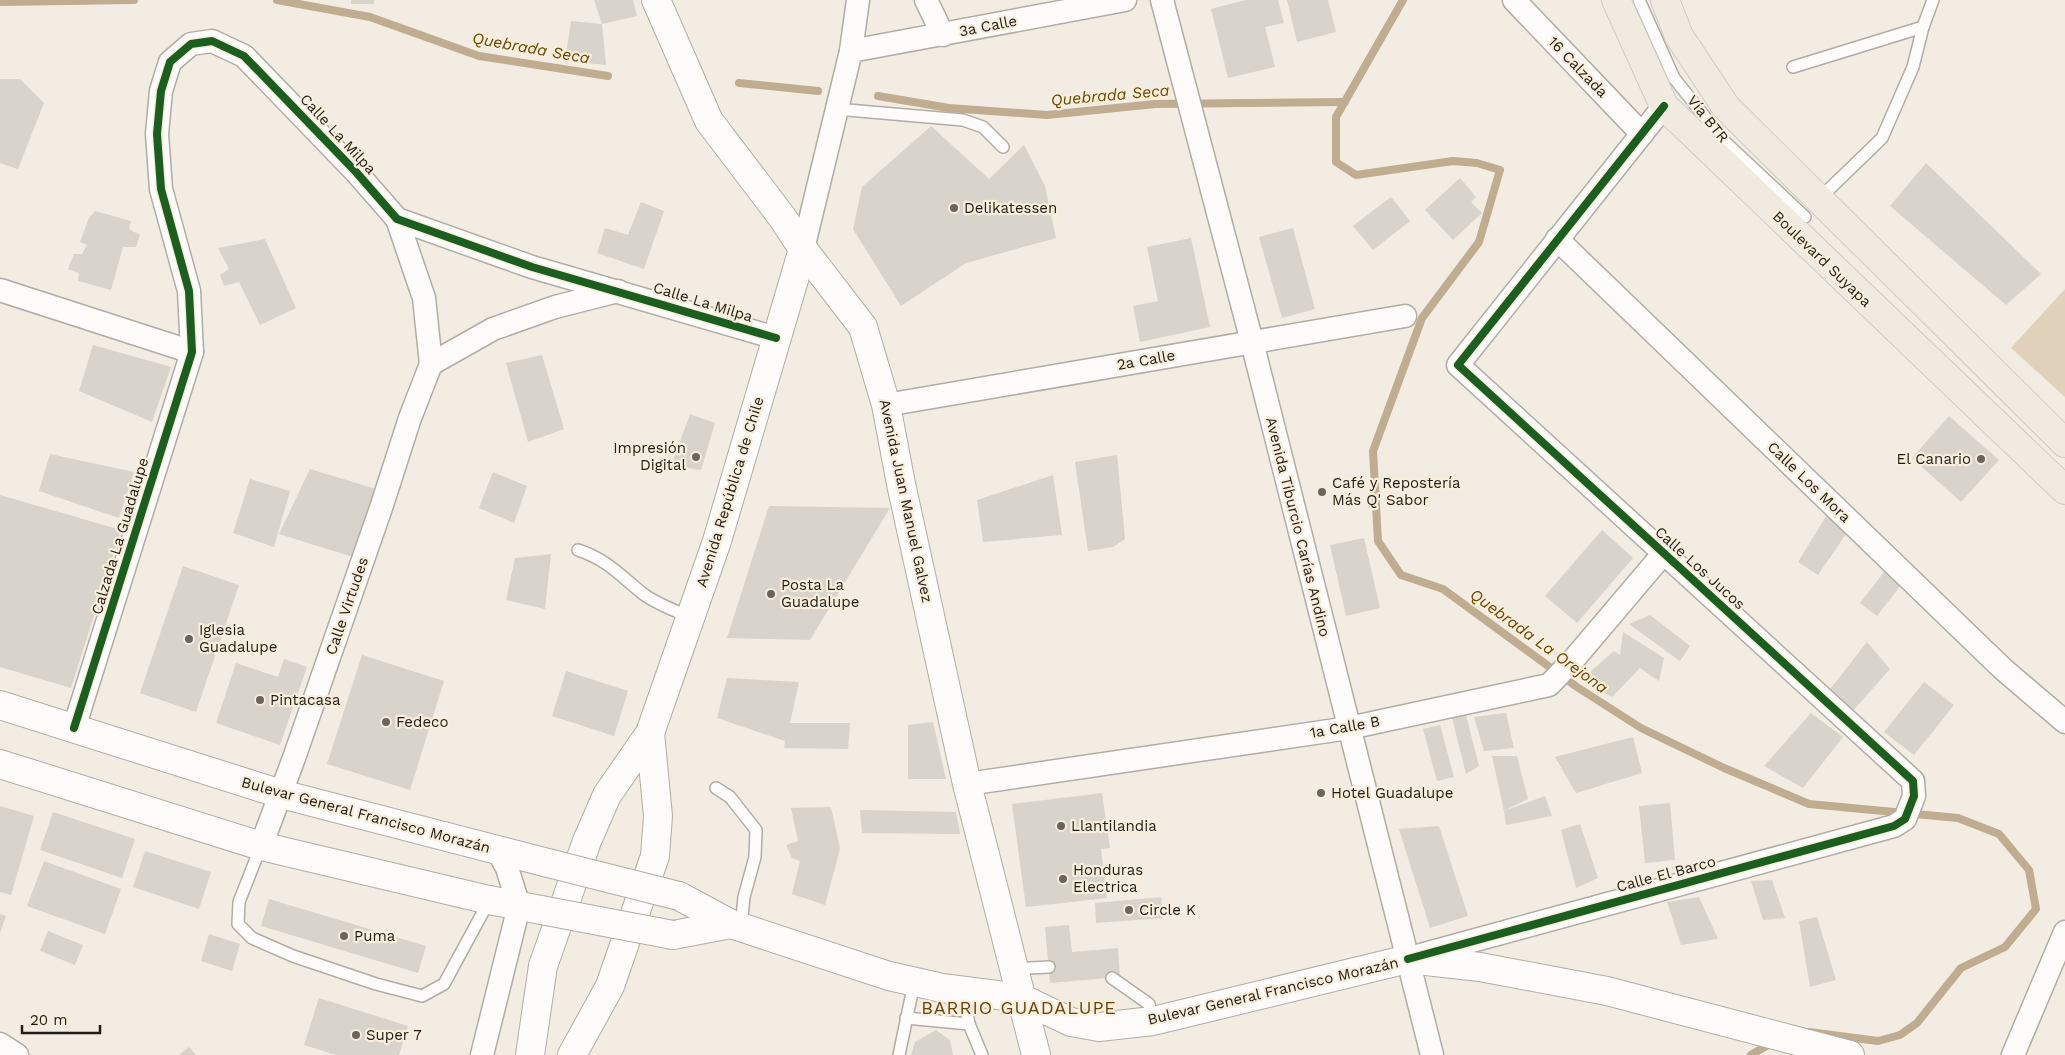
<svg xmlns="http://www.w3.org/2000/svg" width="2065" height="1055" font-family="'Work Sans',sans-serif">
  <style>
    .green { fill: #e0d1bb }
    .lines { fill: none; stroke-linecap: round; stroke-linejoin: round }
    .stream { stroke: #c0ac90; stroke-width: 8 }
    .building { fill: #d8d3cb }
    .lane-casing { stroke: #b2aca4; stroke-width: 14 }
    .street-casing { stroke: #b2aca4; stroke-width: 25 }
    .secondary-casing { stroke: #b2aca4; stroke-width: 30 }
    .primary-casing { stroke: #cecac6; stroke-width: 30 }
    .lane { stroke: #fdfcfb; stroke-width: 11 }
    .street { stroke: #fdfcfb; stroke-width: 22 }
    .secondary { stroke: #fdfcfb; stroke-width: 28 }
    .primary { stroke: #f0eae1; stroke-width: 28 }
    .secondary-bridge-casing { stroke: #b2aca4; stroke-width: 30; stroke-linecap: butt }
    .secondary-bridge { stroke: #fdfcfb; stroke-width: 28 }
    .cycleway-casing { stroke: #f9eddc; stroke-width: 11 }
    .cycleway { stroke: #1b5e20; stroke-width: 8 }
    .poi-dot { fill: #6a655d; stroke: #f9eddc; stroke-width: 2 }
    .labels { text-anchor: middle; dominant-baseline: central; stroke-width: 4.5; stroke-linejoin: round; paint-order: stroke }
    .street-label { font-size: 15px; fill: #201c16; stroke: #f9eddc }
    .poi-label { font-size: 15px; fill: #201c16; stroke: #f9eddc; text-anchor: start }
    .water-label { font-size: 16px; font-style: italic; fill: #6a4702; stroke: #f9eddc }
    .quarter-label { font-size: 18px; letter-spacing: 1px; fill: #65450e; stroke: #f9eddc }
  </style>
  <rect width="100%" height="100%" fill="#f3ece2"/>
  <!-- green -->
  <path class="green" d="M 2065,289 L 2065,397 L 2011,348 Z"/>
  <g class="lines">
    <!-- stream -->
    <g class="stream">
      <path d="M 277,0 L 370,17 L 479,56 L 608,76"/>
      <path d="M 1403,0 L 1336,117 L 1336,162 L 1356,175 L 1453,161 L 1477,163 L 1500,170 L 1479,242 L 1422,318 L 1373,451 L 1378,541 L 1401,575 L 1443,589 L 1577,687 L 1641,728 L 1724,768 L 1809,804 L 1958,818 L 1999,834 L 2029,870 L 2036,909 L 2005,947 L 1961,968 L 1917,1023 L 1900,1035 L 1878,1041 L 1809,1032"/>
      <path d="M 0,2 L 134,0"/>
      <path d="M 739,83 L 818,91"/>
      <path d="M 878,96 L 949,108 L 1047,115 L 1155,104 L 1345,102"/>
      <path d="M 1751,1055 L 1773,1042"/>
    </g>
  </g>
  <!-- building -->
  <g class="building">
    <rect x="351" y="0" width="23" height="4"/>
    <path d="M 594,0 L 633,0 L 637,16 L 602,24 Z"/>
    <path d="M 1246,0 L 1278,0 L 1284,23 L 1265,27 L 1275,67 L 1228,78 L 1211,9 Z"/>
    <path d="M 1287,0 L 1328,0 L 1336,32 L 1297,42 Z"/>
    <path d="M 571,21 L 602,24 L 606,65 L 565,61 Z"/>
    <path d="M 0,79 L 20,79 L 44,103 L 18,169 L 0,163 Z"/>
    <path d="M 931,126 L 989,179 L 1024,145 L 1045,186 L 1056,238 L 966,263 L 901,306 L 853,229 L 862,187 Z"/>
    <path d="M 1926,163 L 2041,274 L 2006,305 L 1890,206 Z"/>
    <path d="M 1460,178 L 1476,197 L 1471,202 L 1482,213 L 1453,240 L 1425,210 Z"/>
    <path d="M 1391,197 L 1410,221 L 1373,250 L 1353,226 Z"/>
    <path d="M 641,202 L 664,211 L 644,269 L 597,253 L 605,228 L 628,235 Z"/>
    <path d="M 95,211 L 131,221 L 129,229 L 140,235 L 136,247 L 123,247 L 111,290 L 78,281 L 79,273 L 68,269 L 74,254 L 82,254 L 87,245 L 80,242 L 89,218 Z"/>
    <path d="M 1293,228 L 1315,309 L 1282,318 L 1259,237 Z"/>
    <path d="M 1191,238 L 1210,327 L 1140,342 L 1133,306 L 1158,301 L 1147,247 Z"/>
    <path d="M 265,239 L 296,308 L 260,325 L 239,282 L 224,286 L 220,275 L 229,269 L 218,248 Z"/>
    <path d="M 93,345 L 171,367 L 152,422 L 79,391 Z"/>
    <path d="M 542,355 L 564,429 L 528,442 L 506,363 Z"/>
    <path d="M 690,414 L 715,423 L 701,470 L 671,466 Z"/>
    <path d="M 1949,416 L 1999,460 L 1961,502 L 1912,458 Z"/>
    <path d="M 50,454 L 134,472 L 119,518 L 39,491 Z"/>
    <path d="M 1117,455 L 1125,539 L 1113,547 L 1088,551 L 1075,462 Z"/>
    <path d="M 310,469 L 376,489 L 353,557 L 279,534 Z"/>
    <path d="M 493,472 L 527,486 L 514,523 L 479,508 Z"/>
    <path d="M 1053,475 L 1062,535 L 983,542 L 977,500 Z"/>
    <path d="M 250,479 L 290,491 L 274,547 L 233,533 Z"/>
    <path d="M 0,495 L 121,530 L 71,688 L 0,667 Z"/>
    <path d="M 769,506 L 890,508 L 810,640 L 727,638 Z"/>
    <path d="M 1830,510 L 1846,534 L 1818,575 L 1798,562 Z"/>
    <path d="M 1602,530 L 1633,558 L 1577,623 L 1545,596 Z"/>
    <path d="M 1364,538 L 1380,608 L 1346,616 L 1330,545 Z"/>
    <path d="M 551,554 L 545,609 L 506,600 L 515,558 Z"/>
    <path d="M 183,566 L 239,585 L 196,712 L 140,693 Z"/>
    <path d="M 1888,567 L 1904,581 L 1877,616 L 1860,603 Z"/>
    <path d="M 1650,615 L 1690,646 L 1680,661 L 1629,624 Z"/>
    <path d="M 1623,632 L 1664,658 L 1659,681 L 1640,668 L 1612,697 L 1582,679 L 1614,651 L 1620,655 Z"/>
    <path d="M 1867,642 L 1890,669 L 1852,712 L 1827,693 Z"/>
    <path d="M 362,655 L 444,681 L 410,790 L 327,764 Z"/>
    <path d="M 284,659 L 307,667 L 280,745 L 216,723 L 236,663 L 278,677 Z"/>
    <path d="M 566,671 L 628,691 L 614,736 L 552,716 Z"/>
    <path d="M 727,678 L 799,682 L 790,723 L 850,723 L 848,749 L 784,748 L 785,741 L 717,718 Z"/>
    <path d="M 1924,682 L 1954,705 L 1914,755 L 1884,732 Z"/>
    <path d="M 1506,713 L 1514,748 L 1484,751 L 1474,717 Z"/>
    <path d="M 1811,713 L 1843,737 L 1803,788 L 1764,766 Z"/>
    <path d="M 1466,715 L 1479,766 L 1466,774 L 1452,718 Z"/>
    <path d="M 933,722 L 946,779 L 908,779 L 908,725 Z"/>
    <path d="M 1440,725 L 1454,777 L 1437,781 L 1423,729 Z"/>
    <path d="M 1633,737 L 1642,773 L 1576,793 L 1555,757 Z"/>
    <path d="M 1492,756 L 1517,756 L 1528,799 L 1504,811 Z"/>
    <path d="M 1102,793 L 1110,848 L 1101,849 L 1107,898 L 1026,907 L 1012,804 Z"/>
    <path d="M 1545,796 L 1552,816 L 1506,825 L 1504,811 Z"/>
    <path d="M 1670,803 L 1675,860 L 1645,863 L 1639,806 Z"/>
    <path d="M 0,806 L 34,816 L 11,895 L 0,892 Z"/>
    <path d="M 831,807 L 840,849 L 825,905 L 792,894 L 800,861 L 792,858 L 786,845 L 798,841 L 791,808 Z"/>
    <path d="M 860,810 L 956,812 L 960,834 L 862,833 Z"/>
    <path d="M 53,812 L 135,839 L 122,878 L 40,850 Z"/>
    <path d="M 1580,824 L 1598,878 L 1576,888 L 1561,830 Z"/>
    <path d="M 1439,826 L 1468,916 L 1430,928 L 1399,829 Z"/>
    <path d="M 145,851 L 211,872 L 199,909 L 133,887 Z"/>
    <path d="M 44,861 L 121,889 L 105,934 L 27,906 Z"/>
    <path d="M 1772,880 L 1785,918 L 1763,920 L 1751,881 Z"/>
    <path d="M 1161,897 L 1163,918 L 1096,923 L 1095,903 Z"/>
    <path d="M 1699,897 L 1718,939 L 1681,945 L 1667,902 Z"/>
    <path d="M 269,899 L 426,946 L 418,973 L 261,926 Z"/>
    <path d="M 0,914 L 6,916 L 0,933 Z"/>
    <path d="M 1817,917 L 1836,980 L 1810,987 L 1799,921 Z"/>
    <path d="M 1069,925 L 1072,952 L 1118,948 L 1120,977 L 1050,983 L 1045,927 Z"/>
    <path d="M 48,931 L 83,945 L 75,965 L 40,951 Z"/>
    <path d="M 209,934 L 240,944 L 232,971 L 201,961 Z"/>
    <path d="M 319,998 L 408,1026 L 399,1055 L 336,1055 L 304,1045 Z"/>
    <path d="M 936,1030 L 950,1040 L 953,1055 L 911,1055 L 915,1042 Z"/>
    <path d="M 189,1047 L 196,1055 L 179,1055 Z"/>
  </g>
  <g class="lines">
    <!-- lane casing -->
    <g class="lane-casing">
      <g id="lane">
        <path d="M 1639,0 L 1674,78 L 1724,141 L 1805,217"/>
        <path d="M 1793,67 L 1923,27"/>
        <path d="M 836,109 L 963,120 L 983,127 L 1003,147"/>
        <path d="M 1819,199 L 1882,138 L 1913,67 L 1923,27 L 1933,0"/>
        <path d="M 578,550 C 606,559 620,575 642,593 C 656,604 674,610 690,617"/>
        <path d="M 716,788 L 730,797 L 756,830 L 755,857 L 744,897 L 741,927"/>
        <path d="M 261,846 L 239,902 L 238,924 L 252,938 L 293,956 L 376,984 L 422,996 L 444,984 L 489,901"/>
        <path d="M 1013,969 L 1049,967"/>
        <path d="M 1112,978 L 1149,1004 L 1153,1021"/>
        <path d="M 963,991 L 969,1024 L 982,1055"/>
        <path d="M 906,1018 L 969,1024"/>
        <path d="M 899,1055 L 914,983"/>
      </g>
    </g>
    <!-- street casing -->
    <g class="street-casing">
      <g id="street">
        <path d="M 926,0 L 943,35"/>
        <path d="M 1162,0 L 1252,342 L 1432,1055"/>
        <path d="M 1514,0 L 1642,134"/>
        <path d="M 851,51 L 1125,0"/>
        <path d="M 1557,239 L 2003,669 L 2065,722"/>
        <path d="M 803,249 L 851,51 L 858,0"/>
        <path d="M 0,290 L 192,352"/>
        <path d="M 431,364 L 493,329 L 555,307 L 618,291"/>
        <path d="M 886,405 L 1405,316"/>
        <path d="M 74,728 L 192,352 L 189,291 L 161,189 L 157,134 L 161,91 L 170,62 L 191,44 L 212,41 L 244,56 L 356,172 L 397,219 L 532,267 L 776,338"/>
        <path d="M 967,784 L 1349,728 L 1549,685 L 1574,659 L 1663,554"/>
        <path d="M 261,846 L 294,758 L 381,508 L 410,418 L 431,364 L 424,298 L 397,219"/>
        <path d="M 1413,957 L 1894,826 L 1905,819 L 1914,796 L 1913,781 L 1458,365 L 1664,106"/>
        <path d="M 0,1044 L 17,1055"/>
        <path d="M 482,1055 L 519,906 L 507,868 L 497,850"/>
        <path d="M 2013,1055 L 2065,932"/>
      </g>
    </g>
    <!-- secondary casing -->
    <g class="secondary-casing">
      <g id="secondary">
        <path d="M 656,0 L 709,121 L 782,217 L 803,249 L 863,327 L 886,405 L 901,484 L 967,784 L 1036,1055"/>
        <path d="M 0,705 L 281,794 L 548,863"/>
        <path d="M 0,764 L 261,846 L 489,900 L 541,910"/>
        <path d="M 679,896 L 731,924 L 889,976 L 942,988 L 1021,998 L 1071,1022 L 1099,1027 L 1153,1021 L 1408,959 L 1480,967 L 1607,991 L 1850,1055"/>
        <path d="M 673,935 L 731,924"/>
        <path d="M 530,1055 L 543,966 L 587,841 L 607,795 L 650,733 L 717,541 L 803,249"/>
        <path d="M 572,1055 L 610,986 L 655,856 L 658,816 L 650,733"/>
      </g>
    </g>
    <!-- primary casing -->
    <g class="primary-casing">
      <g id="primary">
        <path d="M 1616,0 L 1664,106 L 2065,490"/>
        <path d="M 1665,0 L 1679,36 L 1726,107 L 2065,443"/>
      </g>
    </g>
    <!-- lane -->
    <use href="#lane" class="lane"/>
    <!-- street -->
    <use href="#street" class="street"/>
    <!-- secondary -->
    <use href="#secondary" class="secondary"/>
    <!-- primary -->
    <use href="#primary" class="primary"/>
    <!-- secondary-bridge casing -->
    <g class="secondary-bridge-casing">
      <g id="secondary-bridge">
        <path d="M 548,863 L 679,896"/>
        <path d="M 541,910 L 673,935"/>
      </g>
    </g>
    <!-- secondary-bridge -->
    <use href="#secondary-bridge" class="secondary-bridge"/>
    <!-- cycleway casing -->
    <g class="cycleway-casing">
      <g id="cycleway">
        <path d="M 74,728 L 192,352 L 189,291 L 161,189 L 157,134 L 161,91 L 170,62 L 191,44 L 212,41 L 244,56 L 356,172 L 397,219 L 532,267 L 776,338"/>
        <path d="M 1408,959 L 1894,826 L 1905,819 L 1914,796 L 1913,781 L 1458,365 L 1664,106"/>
      </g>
    </g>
    <!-- cycleway -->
    <use href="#cycleway" class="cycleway"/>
  </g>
  <!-- markers -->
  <g class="poi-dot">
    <circle cx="954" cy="208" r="5"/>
    <circle cx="696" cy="457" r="5"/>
    <circle cx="1981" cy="459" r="5"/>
    <circle cx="1322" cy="492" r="5"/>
    <circle cx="771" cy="594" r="5"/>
    <circle cx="189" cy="639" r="5"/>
    <circle cx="260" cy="700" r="5"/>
    <circle cx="386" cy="722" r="5"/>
    <circle cx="1321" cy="793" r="5"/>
    <circle cx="1061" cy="826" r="5"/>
    <circle cx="1063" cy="879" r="5"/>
    <circle cx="1129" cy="910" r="5"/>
    <circle cx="344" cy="936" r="5"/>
    <circle cx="356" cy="1035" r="5"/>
  </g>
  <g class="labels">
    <!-- street labels -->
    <g class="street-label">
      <text transform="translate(988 26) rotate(-11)">3a Calle</text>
      <text transform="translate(1578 67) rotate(46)">16 Calzada</text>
      <text transform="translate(1708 119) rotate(51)">Vía BTR</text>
      <text transform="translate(338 134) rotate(47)">Calle La Milpa</text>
      <text transform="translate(1822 259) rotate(44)">Boulevard Suyapa</text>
      <text transform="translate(703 302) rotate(17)">Calle La Milpa</text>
      <text transform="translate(1146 360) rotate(-10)">2a Calle</text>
      <text transform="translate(1809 482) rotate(44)">Calle Los Mora</text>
      <text transform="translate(730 492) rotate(-73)">Avenida República de Chile</text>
      <text transform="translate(906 501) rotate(78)">Avenida Juan Manuel Galvez</text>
      <text transform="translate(1298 527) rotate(76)">Avenida Tiburcio Carías Andino</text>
      <text transform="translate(120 536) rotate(-73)">Calzada La Guadalupe</text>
      <text transform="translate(1700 568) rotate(42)">Calle Los Jucos</text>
      <text transform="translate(347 606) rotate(-71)">Calle Virtudes</text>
      <text transform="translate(1345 727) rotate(-10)">1a Calle B</text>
      <text transform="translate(366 815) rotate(15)">Bulevar General Francisco Morazán</text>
      <text transform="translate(1666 874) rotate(-15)">Calle El Barco</text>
      <text transform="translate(1273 991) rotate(-13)">Bulevar General Francisco Morazán</text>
    </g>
    <!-- poi labels -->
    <g class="poi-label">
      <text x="964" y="208">Delikatessen</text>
      <text x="686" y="448" text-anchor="end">Impresión<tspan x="686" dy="17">Digital</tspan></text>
      <text x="1971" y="459" text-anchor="end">El Canario</text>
      <text x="1332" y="483">Café y Repostería<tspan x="1332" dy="17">Más Q' Sabor</tspan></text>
      <text x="781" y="585">Posta La<tspan x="781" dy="17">Guadalupe</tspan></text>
      <text x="199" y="630">Iglesia<tspan x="199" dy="17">Guadalupe</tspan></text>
      <text x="270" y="700">Pintacasa</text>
      <text x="396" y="722">Fedeco</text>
      <text x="1331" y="793">Hotel Guadalupe</text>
      <text x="1071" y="826">Llantilandia</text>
      <text x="1073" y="870">Honduras<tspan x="1073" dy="17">Electrica</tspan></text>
      <text x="1139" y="910">Circle K</text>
      <text x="354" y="936">Puma</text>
      <text x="366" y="1035">Super 7</text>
    </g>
    <!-- water labels -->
    <g class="water-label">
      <text transform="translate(531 48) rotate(10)">Quebrada Seca</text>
      <text transform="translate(1110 95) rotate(-5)">Quebrada Seca</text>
      <text transform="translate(1539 641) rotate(36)">Quebrada La Orejona</text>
    </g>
    <!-- quarter labels -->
    <g class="quarter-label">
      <text x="1019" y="1007">BARRIO GUADALUPE</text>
    </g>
  </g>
  <!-- scale -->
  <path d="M22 1025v8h78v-8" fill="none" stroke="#201c16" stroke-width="2.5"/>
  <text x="30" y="1025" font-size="15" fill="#201c16" stroke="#f9eddc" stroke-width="4" paint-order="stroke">20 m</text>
</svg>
